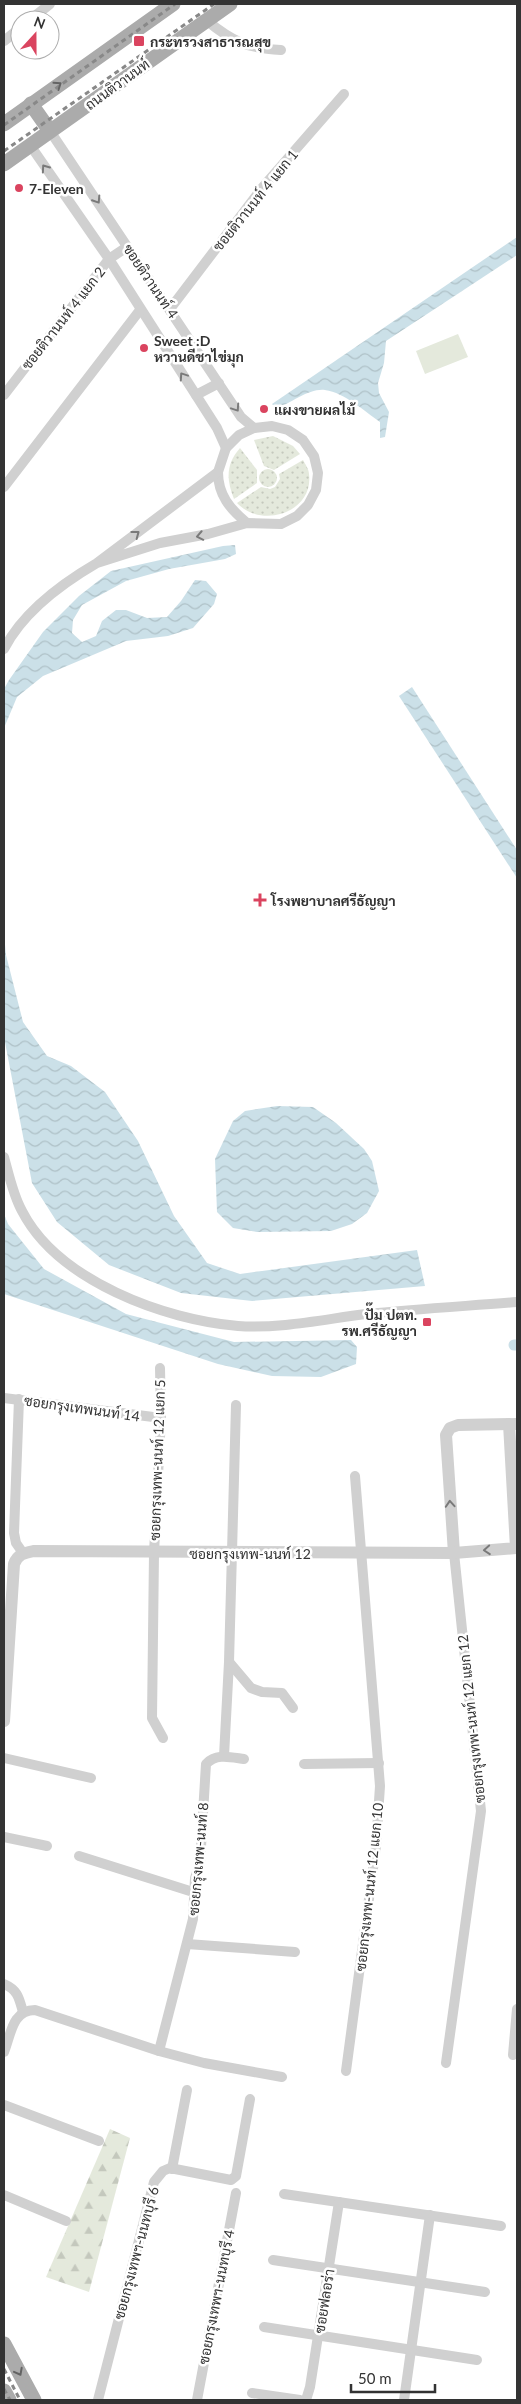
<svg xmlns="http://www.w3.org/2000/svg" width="521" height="2404" font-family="Lato,Sarabun,sans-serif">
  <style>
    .grass { fill: url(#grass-dots) }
    .forest { fill: url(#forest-firs) }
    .pitch { fill: #e4e9dc }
    .water { fill: url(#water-waves) }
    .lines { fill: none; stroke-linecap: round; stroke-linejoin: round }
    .canal { stroke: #cbe0e8; stroke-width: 11 }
    .minor { stroke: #d0d0d0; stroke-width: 10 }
    .tertiary { stroke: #d0d0d0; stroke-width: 12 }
    .primary { stroke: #ababab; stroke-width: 15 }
    .rail { stroke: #888; stroke-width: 3; stroke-dasharray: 5 4; stroke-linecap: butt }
    .oneway { stroke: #636363 }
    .oneway2 { stroke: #7a7a7a }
    .poi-dot { fill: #da445f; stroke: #fff; stroke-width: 2 }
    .labels { text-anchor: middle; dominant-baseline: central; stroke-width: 5; stroke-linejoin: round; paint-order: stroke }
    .poi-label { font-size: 14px; font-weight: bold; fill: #333; stroke: #fff; text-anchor: start }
    .street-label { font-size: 14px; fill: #333; stroke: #fff }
  </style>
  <defs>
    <pattern id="grass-dots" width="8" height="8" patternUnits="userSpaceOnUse" patternTransform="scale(1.25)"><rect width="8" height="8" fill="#e4e9dc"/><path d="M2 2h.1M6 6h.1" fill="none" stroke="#c4c8bd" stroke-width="1.8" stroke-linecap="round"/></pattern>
    <pattern id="forest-firs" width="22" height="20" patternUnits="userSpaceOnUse" patternTransform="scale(1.25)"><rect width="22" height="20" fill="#e4e9dc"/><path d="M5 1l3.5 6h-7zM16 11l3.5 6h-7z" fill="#c4c8bd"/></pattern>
    <pattern id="water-waves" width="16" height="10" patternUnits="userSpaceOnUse" patternTransform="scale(1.25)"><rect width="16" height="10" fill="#cbe0e8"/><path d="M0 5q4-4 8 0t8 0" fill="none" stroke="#afc1c7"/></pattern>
  </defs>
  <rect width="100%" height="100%" fill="#fff"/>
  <!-- grass -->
  <g class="grass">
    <path d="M 273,436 L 293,446 L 300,454 L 274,470 L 264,466 L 254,440 Z"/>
    <path d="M 240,448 L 257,470 L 257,483 L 234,499 C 226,479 226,464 240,448 Z"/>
    <path d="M 303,460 C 305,464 309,469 309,474 C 314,513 261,529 237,503 L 261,487 L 270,489 L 275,487 L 280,479 L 279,474 Z"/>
    <circle cx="268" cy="478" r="9"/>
  </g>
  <!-- forest -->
  <path class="forest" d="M 110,2129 L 130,2138 L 89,2292 L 46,2277 Z"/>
  <!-- pitch -->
  <path class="pitch" d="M 458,334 L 468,357 L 425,374 L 416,351 Z"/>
  <!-- water -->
  <g class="water">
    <path d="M 517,237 L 517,255 L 386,341 L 384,363 L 378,383 L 379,393 L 389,412 L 385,437 L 380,438 L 380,422 C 364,411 345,393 325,390 C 310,388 290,403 277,409 L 272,404 Z"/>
    <path d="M 235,545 L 236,554 L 225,559 L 169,569 L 126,581 L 82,605 L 73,620 L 72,633 L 82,642 L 96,636 L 102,621 L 116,610 L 126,610 L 147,618 L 167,617 L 181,601 L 195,580 L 206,581 L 217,594 L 214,604 L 193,628 L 168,636 L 126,641 L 43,676 L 17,697 L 4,728 L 4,689 L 9,680 L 43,632 L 79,596 L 111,571 L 223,546 Z"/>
    <path d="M 412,687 L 517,850 L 517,878 L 399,696 Z"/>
    <path d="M 4,934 L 6,955 L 23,1022 L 47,1056 L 71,1066 L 105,1092 L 138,1141 L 174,1216 L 207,1263 L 240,1274 L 417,1250 L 425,1286 L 252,1301 L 181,1293 L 109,1265 L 57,1222 L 32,1183 L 4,1037 Z"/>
    <path d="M 277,1106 L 313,1107 L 336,1123 L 364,1149 L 372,1161 L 379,1191 L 367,1213 L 352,1224 L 331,1231 L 257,1232 L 233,1228 L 217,1212 L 215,1159 L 233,1121 L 245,1111 Z"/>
    <path d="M 4,1214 L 8,1224 L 44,1269 L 126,1314 L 234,1342 L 351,1340 L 357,1347 L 356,1364 L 321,1377 L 272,1376 L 218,1364 L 4,1294 Z"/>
  </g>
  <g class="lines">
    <!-- canal -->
    <path class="canal" d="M 514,1345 L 517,1345"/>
    <!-- minor -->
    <g class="minor">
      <path d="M 30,20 L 50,4"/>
      <path d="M 206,20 C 233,42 246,48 281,50"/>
      <path d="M 4,41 L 20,28"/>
      <path d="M 50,131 L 241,417 L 254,428"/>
      <path d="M 30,145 L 109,259 L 217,428 L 226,448"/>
      <path d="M 170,309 L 262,188 L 344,94"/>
      <path d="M 4,395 L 109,259 L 127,247"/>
      <path d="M 196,395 L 219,383"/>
      <path d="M 218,472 C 218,495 230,509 247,523"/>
      <path d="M 4,487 L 140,310"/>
      <path d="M 4,649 C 23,612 61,584 97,563 L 218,472 L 226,448 L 239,435 L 254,428 L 272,426 L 288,430 L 303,440 L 314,456 L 318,473 L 316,490 L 308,505 L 297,516 L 281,524 L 247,523 L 208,534 L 160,543 L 97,563"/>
      <path d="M 4,1157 C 9,1175 13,1195 22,1211 C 58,1281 165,1320 238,1326 C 280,1329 325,1319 366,1314 C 416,1309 467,1306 517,1302"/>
      <path d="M 160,1368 L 161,1418 L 154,1553 L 152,1718 L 163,1738"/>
      <path d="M 4,1398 L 161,1418"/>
      <path d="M 19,1399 L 14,1533 L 16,1543 L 23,1553"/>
      <path d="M 229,1662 L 251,1688 L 262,1692 L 282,1693 L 293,1708"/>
      <path d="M 224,1756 L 229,1662 L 236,1405"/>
      <path d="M 4,1758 L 91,1778"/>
      <path d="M 304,1764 L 379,1763"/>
      <path d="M 4,1837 L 47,1846"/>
      <path d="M 79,1856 L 193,1892"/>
      <path d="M 187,1944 L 295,1952"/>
      <path d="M 4,1984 C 18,1990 19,1998 23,2012"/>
      <path d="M 159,2051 L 193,1919 L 195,1878 L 200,1863 L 206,1764 C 216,1753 230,1757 244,1759"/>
      <path d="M 4,2052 C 11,2035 12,2010 35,2010 L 159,2051 L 204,2063 L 282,2077"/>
      <path d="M 513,2055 L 517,2009"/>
      <path d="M 446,2063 L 481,1811 L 454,1553"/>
      <path d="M 346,2071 L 376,1846 L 380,1786 L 355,1476"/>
      <path d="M 4,2105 L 99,2141"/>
      <path d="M 172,2169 L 187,2090"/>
      <path d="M 284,2194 L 501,2226"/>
      <path d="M 4,2195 L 66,2221"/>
      <path d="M 273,2260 L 485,2292"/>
      <path d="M 264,2327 L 477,2360"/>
      <path d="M 252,2393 L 300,2400"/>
      <path d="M 98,2400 L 154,2182 L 163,2171 L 170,2168 L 226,2179 L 231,2180 L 236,2176 L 250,2099"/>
      <path d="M 197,2400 L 236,2193"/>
      <path d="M 306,2400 L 310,2387 L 339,2202"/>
      <path d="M 404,2400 L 430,2215"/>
    </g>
    <!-- tertiary -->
    <g class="tertiary">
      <path d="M 454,1553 L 446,1435 L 450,1428 L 458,1425 L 516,1424"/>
      <path d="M 4,1721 L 14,1564 C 18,1554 24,1553 34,1551 L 454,1553 L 516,1548 L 509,1424"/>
    </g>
    <!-- primary -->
    <g class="primary">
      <path d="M 31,104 L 50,131"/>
      <path d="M 4,124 L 173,4"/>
      <path d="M 4,164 L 230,4"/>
      <path d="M 4,2344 L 34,2400"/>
      <path d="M 4,2391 L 9,2400"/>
    </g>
    <!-- rail -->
    <g class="rail">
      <path d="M 4,125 L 175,4"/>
      <path d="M 4,151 L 214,4"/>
      <path d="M 4,2369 L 20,2400"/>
      <path d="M 4,2389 L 10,2400"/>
    </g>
  </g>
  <!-- one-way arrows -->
  <defs><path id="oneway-chevron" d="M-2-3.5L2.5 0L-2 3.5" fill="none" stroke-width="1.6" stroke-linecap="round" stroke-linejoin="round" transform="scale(1.25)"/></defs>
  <g class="oneway">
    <use href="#oneway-chevron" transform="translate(58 85) rotate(-35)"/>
    <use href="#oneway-chevron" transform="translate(19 2372) rotate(62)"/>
  </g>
  <g class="oneway2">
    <use href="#oneway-chevron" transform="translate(45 168) rotate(-125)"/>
    <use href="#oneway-chevron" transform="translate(97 200) rotate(57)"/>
    <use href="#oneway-chevron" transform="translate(183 376) rotate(-124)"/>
    <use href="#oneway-chevron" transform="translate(236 408) rotate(56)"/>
    <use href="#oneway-chevron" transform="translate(136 534) rotate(-37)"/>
    <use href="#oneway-chevron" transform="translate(200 536) rotate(169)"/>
    <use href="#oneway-chevron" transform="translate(450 1504) rotate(-94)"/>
    <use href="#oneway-chevron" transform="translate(487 1550) rotate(176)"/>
  </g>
  <!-- markers -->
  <g class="poi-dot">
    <rect x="133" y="35" width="12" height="12" rx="2.5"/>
    <circle cx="19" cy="188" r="5"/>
    <circle cx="144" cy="348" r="5"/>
    <circle cx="264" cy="409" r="5"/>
    <path d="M257.5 892.5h5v5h5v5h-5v5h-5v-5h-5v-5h5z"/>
    <rect x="422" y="1317" width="10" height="10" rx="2.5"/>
  </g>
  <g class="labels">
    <!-- poi labels -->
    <g class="poi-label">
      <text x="150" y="41">กระทรวงสาธารณสุข</text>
      <text x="29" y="188">7-Eleven</text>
      <text x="154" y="340">Sweet :D<tspan x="154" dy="16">หวานดีชาไข่มุก</tspan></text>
      <text x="274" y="409">แผงขายผลไม้</text>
      <text x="271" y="900">โรงพยาบาลศรีธัญญา</text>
      <text x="417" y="1314" text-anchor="end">ปั๊ม ปตท.<tspan x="417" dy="16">รพ.ศรีธัญญา</tspan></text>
    </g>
    <!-- street labels -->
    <g class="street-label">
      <text transform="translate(117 84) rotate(-36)">ถนนติวานนท์</text>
      <text transform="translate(255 200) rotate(-51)">ซอยติวานนท์ 4 แยก 1</text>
      <text transform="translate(151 281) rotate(56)">ซอยติวานนท์ 4</text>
      <text transform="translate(63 318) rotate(-52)">ซอยติวานนท์ 4 แยก 2</text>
      <text transform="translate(82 1408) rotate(8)">ซอยกรุงเทพนนท์ 14</text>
      <text transform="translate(157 1460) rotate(-88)">ซอยกรุงเทพ-นนท์ 12 แยก 5</text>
      <text x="250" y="1553">ซอยกรุงเทพ-นนท์ 12</text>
      <text transform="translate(471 1719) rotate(-96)">ซอยกรุงเทพ-นนท์ 12 แยก 12</text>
      <text transform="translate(198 1859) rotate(-85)">ซอยกรุงเทพ-นนท์ 8</text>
      <text transform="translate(369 1887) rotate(-84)">ซอยกรุงเทพ-นนท์ 12 แยก 10</text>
      <text transform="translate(136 2253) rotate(-75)">ซอยกรุงเทพฯ-นนทบุรี 6</text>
      <text transform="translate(216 2297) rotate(-79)">ซอยกรุงเทพฯ-นนทบุรี 4</text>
      <text transform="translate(324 2301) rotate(-81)">ซอยฟลอร่า</text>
    </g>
  </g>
  <!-- border -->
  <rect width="521" height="2404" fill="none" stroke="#333333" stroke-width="10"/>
  <!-- north arrow -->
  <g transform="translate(35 35) rotate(21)"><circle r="24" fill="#ffffff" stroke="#adadad"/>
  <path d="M0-4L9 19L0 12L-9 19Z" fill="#da445f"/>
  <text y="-8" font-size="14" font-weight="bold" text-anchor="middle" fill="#333333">N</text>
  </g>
  <!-- scale -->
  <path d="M351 2384v8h84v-8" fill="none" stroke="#333333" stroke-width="2.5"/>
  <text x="358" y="2384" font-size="15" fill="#333333" stroke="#ffffff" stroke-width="4" paint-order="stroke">50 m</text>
</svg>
